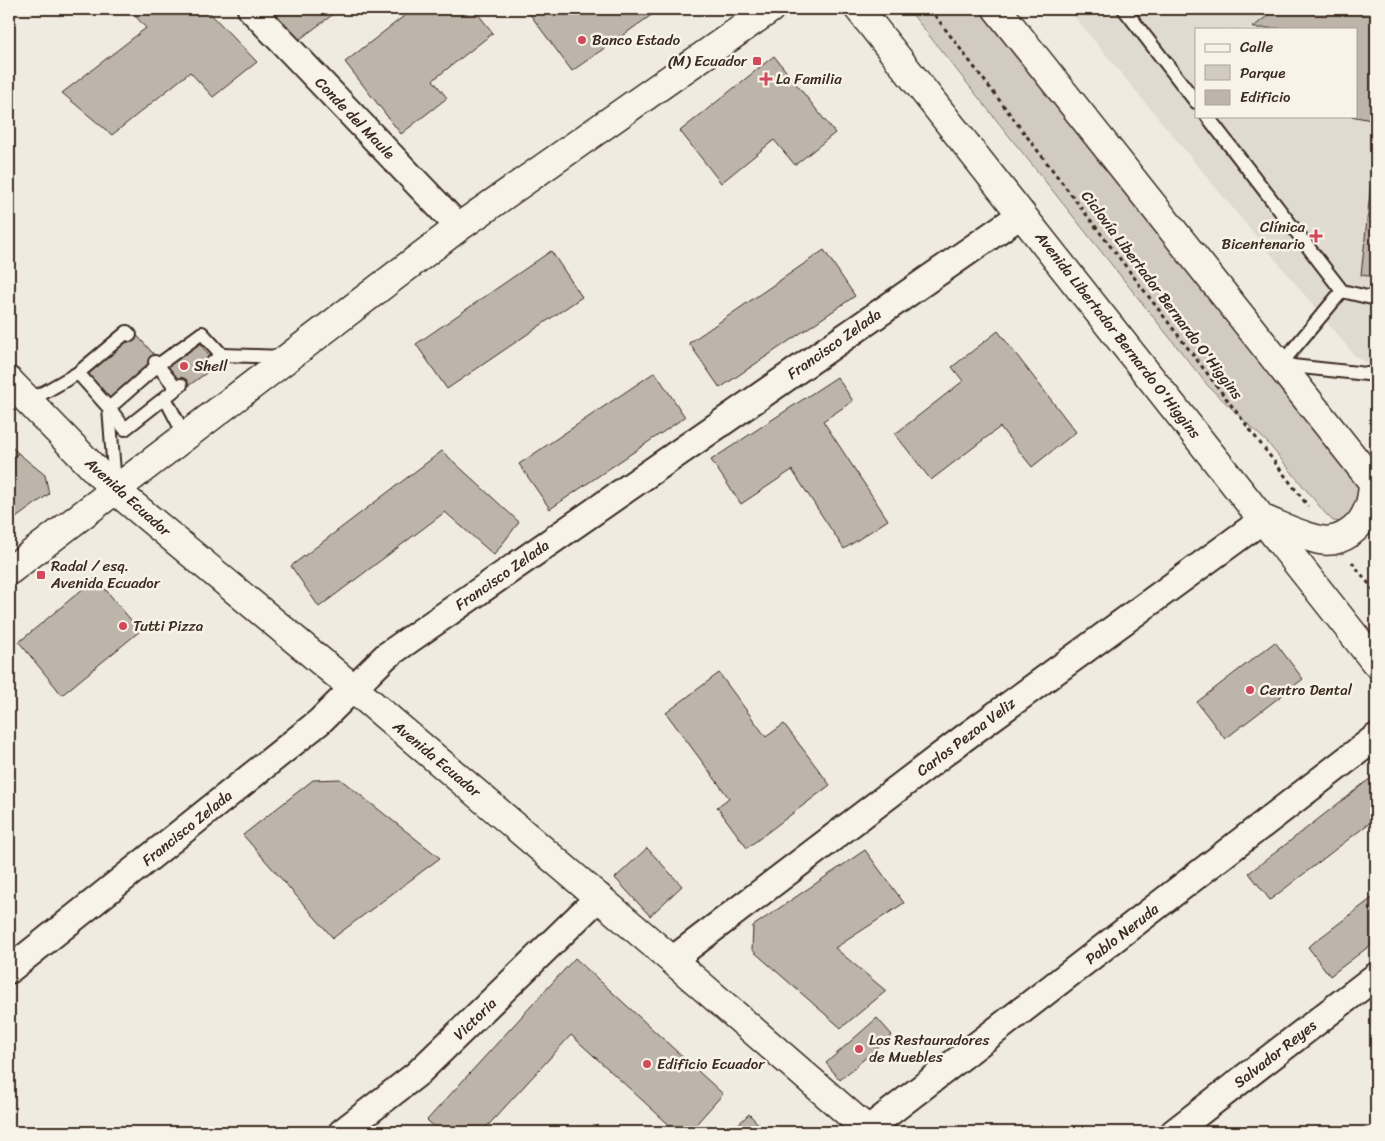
<svg xmlns="http://www.w3.org/2000/svg" width="1385" height="1141" font-family="Sriracha,sans-serif">
  <style>
    .built { fill: #e0dbd0; fill-rule: evenodd }
    .green { fill: #d1cbc0; stroke: #867a6f }
    .building { fill: #bdb5aa; stroke: #3b2a1e }
    .lines { fill: none; stroke-linecap: round; stroke-linejoin: round }
    .lane-casing { stroke: #3b2a1e; stroke-width: 16 }
    .street-casing { stroke: #3b2a1e; stroke-width: 30 }
    .secondary-casing { stroke: #3b2a1e; stroke-width: 31 }
    .primary-casing { stroke: #3b2a1e; stroke-width: 31 }
    .path { stroke: #3b2a1e; stroke-width: 3; stroke-dasharray: 4 4; stroke-linecap: butt }
    .lane { stroke: #f7f3e8; stroke-width: 12 }
    .street { stroke: #f7f3e8; stroke-width: 26 }
    .secondary { stroke: #f7f3e8; stroke-width: 28 }
    .primary { stroke: #f7f3e8; stroke-width: 28 }
    .poi-dot { fill: #d1495b; stroke: #f7f3e8; stroke-width: 2 }
    .labels { text-anchor: middle; dominant-baseline: central; stroke-width: 5; stroke-linejoin: round; paint-order: stroke }
    .poi-label { font-size: 15px; fill: #3b2a1e; stroke: #f7f3e8; text-anchor: start }
    .street-label { font-size: 15px; fill: #3b2a1e; stroke: #f7f3e8 }
  </style>
  <rect width="100%" height="100%" fill="#efebe0"/>
  <filter id="ink" filterUnits="userSpaceOnUse"><feTurbulence type="fractalNoise" baseFrequency=".02" numOctaves="2"/><feDisplacementMap in="SourceGraphic" scale="10" xChannelSelector="R" yChannelSelector="G"/><feConvolveMatrix kernelMatrix="1 2 1 2 8 2 1 2 1" color-interpolation-filters="sRGB"/></filter>
  <g filter="url(#ink)">
    <!-- built -->
    <path class="built" d="M 1068,9 L 1376,9 L 1376,368 L 1355,356 ZM 1196,29 L 1356,29 L 1356,116 L 1196,116 Z"/>
    <!-- green -->
    <path class="green" d="M 908,9 L 980,9 L 1363,491 L 1360,503 L 1343,522 L 1333,521 L 1325,513 L 1267,442 L 1209,387 Z"/>
    <!-- building -->
    <g class="building">
      <path d="M 129,9 L 206,9 L 257,62 L 213,97 L 190,72 L 112,135 L 62,93 L 146,28 Z"/>
      <path d="M 263,9 L 339,9 L 339,10 L 296,42 Z"/>
      <path d="M 413,9 L 474,9 L 493,33 L 433,80 L 447,98 L 401,134 L 345,62 Z"/>
      <path d="M 526,9 L 660,9 L 572,71 Z"/>
      <path d="M 1276,9 L 1376,9 L 1376,121 L 1351,116 L 1356,116 L 1356,29 L 1252,28 Z"/>
      <path d="M 774,56 L 835,133 L 795,165 L 774,140 L 721,183 L 680,131 Z"/>
      <path d="M 1376,138 L 1376,277 L 1361,275 Z"/>
      <path d="M 824,250 L 855,296 L 720,388 L 689,343 Z"/>
      <path d="M 551,251 L 582,297 L 447,389 L 416,344 Z"/>
      <path d="M 998,331 L 1076,432 L 1032,467 L 1000,427 L 931,480 L 895,434 L 963,381 L 952,367 Z"/>
      <path d="M 134,332 L 158,359 L 109,401 L 85,374 Z"/>
      <path d="M 198,340 L 216,366 L 184,389 L 165,363 Z"/>
      <path d="M 655,372 L 685,417 L 550,509 L 519,464 Z"/>
      <path d="M 837,377 L 853,401 L 823,421 L 888,520 L 844,549 L 792,470 L 741,504 L 711,460 Z"/>
      <path d="M 9,444 L 18,453 L 9,462 Z"/>
      <path d="M 442,451 L 519,522 L 494,555 L 445,512 L 319,607 L 291,566 Z"/>
      <path d="M 18,453 L 45,475 L 49,494 L 9,523 L 9,462 Z"/>
      <path d="M 96,578 L 140,631 L 62,695 L 19,642 Z"/>
      <path d="M 1275,642 L 1303,679 L 1225,739 L 1197,702 Z"/>
      <path d="M 719,673 L 766,737 L 784,724 L 830,785 L 747,848 L 717,807 L 729,798 L 666,713 Z"/>
      <path d="M 1376,774 L 1376,818 L 1270,900 L 1249,873 Z"/>
      <path d="M 340,779 L 440,858 L 333,938 L 243,835 L 313,780 Z"/>
      <path d="M 647,848 L 682,886 L 650,916 L 615,878 Z"/>
      <path d="M 865,850 L 904,903 L 835,948 L 886,991 L 841,1028 L 752,950 L 753,926 Z"/>
      <path d="M 1376,895 L 1376,941 L 1330,976 L 1308,947 Z"/>
      <path d="M 575,958 L 723,1094 L 689,1132 L 677,1132 L 571,1035 L 482,1132 L 440,1132 L 427,1120 Z"/>
      <path d="M 877,1018 L 892,1035 L 840,1080 L 826,1063 Z"/>
      <path d="M 749,1114 L 766,1132 L 730,1132 Z"/>
    </g>
    <g class="lines">
      <!-- lane casing -->
      <g class="lane-casing">
        <g id="lane">
          <path d="M 1124,9 L 1196,102"/>
          <path d="M 1207,116 L 1342,291 L 1376,299"/>
          <path d="M 155,362 L 176,388"/>
          <path d="M 213,362 L 222,355 L 284,357"/>
          <path d="M 1280,365 L 1342,291"/>
          <path d="M 1283,365 L 1376,375"/>
          <path d="M 78,373 L 127,332 L 130,335"/>
          <path d="M 181,385 L 125,429 L 109,408 L 158,365 L 202,333 L 222,355"/>
          <path d="M 165,398 L 185,436"/>
          <path d="M 29,401 L 78,373 L 109,408 L 115,485"/>
        </g>
      </g>
      <!-- street casing -->
      <g class="street-casing">
        <g id="street">
          <path d="M 251,9 L 459,227"/>
          <path d="M 672,960 L 964,738 L 1264,519"/>
          <path d="M 9,970 L 319,722 L 386,656 L 1022,214"/>
          <path d="M 867,1130 L 1376,737"/>
          <path d="M 342,1132 L 417,1074 L 599,897"/>
          <path d="M 1174,1132 L 1376,976"/>
        </g>
      </g>
      <!-- secondary casing -->
      <g class="secondary-casing">
        <g id="secondary">
          <path d="M 9,381 L 115,490 L 353,688 L 672,960 L 870,1132"/>
          <path d="M 9,571 L 459,227 L 770,9"/>
        </g>
      </g>
      <!-- primary casing -->
      <g class="primary-casing">
        <g id="primary">
          <path d="M 859,9 L 1376,663"/>
          <path d="M 997,9 L 1376,486"/>
          <path d="M 1265,520 C 1283,527 1301,536 1320,540 C 1341,544 1361,528 1368,509 C 1372,501 1372,491 1374,482"/>
        </g>
      </g>
      <!-- path -->
      <g class="path">
        <path d="M 930,9 L 1308,506"/>
        <path d="M 1352,562 L 1376,593"/>
      </g>
      <!-- lane -->
      <use href="#lane" class="lane"/>
      <!-- street -->
      <use href="#street" class="street"/>
      <!-- secondary -->
      <use href="#secondary" class="secondary"/>
      <!-- primary -->
      <use href="#primary" class="primary"/>
    </g>
  </g>
  <!-- markers -->
  <g class="poi-dot">
    <circle cx="582" cy="40" r="5"/>
    <rect x="752" y="56" width="10" height="10" rx="2.5"/>
    <path d="M763.5 71.5h5v5h5v5h-5v5h-5v-5h-5v-5h5z"/>
    <path d="M1313.5 228.5h5v5h5v5h-5v5h-5v-5h-5v-5h5z"/>
    <circle cx="184" cy="366" r="5"/>
    <rect x="36" y="570" width="10" height="10" rx="2.5"/>
    <circle cx="123" cy="626" r="5"/>
    <circle cx="1250" cy="690" r="5"/>
    <circle cx="859" cy="1049" r="5"/>
    <circle cx="647" cy="1064" r="5"/>
  </g>
  <g class="labels">
    <!-- poi labels -->
    <g class="poi-label">
      <text x="592" y="40">Banco Estado</text>
      <text x="747" y="61" text-anchor="end">(M) Ecuador</text>
      <text x="776" y="79">La Familia</text>
      <text x="1305" y="227" text-anchor="end">Clínica<tspan x="1305" dy="17">Bicentenario</tspan></text>
      <text x="194" y="366">Shell</text>
      <text x="51" y="566">Radal / esq.<tspan x="51" dy="17">Avenida Ecuador</tspan></text>
      <text x="133" y="626">Tutti Pizza</text>
      <text x="1260" y="690">Centro Dental</text>
      <text x="869" y="1040">Los Restauradores<tspan x="869" dy="17">de Muebles</tspan></text>
      <text x="657" y="1064">Edificio Ecuador</text>
    </g>
    <!-- street labels -->
    <g class="street-label">
      <text transform="translate(355 118) rotate(46)">Conde del Maule</text>
      <text transform="translate(1162 295) rotate(53)">Ciclovía Libertador Bernardo O'Higgins</text>
      <text transform="translate(1118 335) rotate(52)">Avenida Libertador Bernardo O'Higgins</text>
      <text transform="translate(834 344) rotate(-35)">Francisco Zelada</text>
      <text transform="translate(128 497) rotate(42)">Avenida Ecuador</text>
      <text transform="translate(502 575) rotate(-35)">Francisco Zelada</text>
      <text transform="translate(966 737) rotate(-37)">Carlos Pezoa Veliz</text>
      <text transform="translate(437 759) rotate(40)">Avenida Ecuador</text>
      <text transform="translate(187 828) rotate(-39)">Francisco Zelada</text>
      <text transform="translate(1122 934) rotate(-38)">Pablo Neruda</text>
      <text transform="translate(475 1019) rotate(-44)">Victoria</text>
      <text transform="translate(1275 1054) rotate(-38)">Salvador Reyes</text>
    </g>
  </g>
  <!-- margin -->
  <rect width="1385" height="1141" fill="none" stroke="#f7f3e8" stroke-width="30"/>
  <rect x="15" y="15" width="1355" height="1111" fill="none" stroke="#3b2a1e" stroke-width="2" filter="url(#ink)"/>
  <!-- legend -->
  <rect x="1195" y="28" width="162" height="90" fill="#f7f3e8" stroke="#aca397"/>
  <rect x="1205" y="44" width="25" height="8" fill="#f7f3e8" stroke="#aca397"/>
  <text x="1240" y="52" font-size="15" fill="#3b2a1e">Calle</text>
  <rect x="1205" y="65" width="25" height="15" fill="#d1cbc0" stroke="#aca397"/>
  <text x="1240" y="78" font-size="15" fill="#3b2a1e">Parque</text>
  <rect x="1205" y="90" width="25" height="15" fill="#bdb5aa" stroke="#aca397"/>
  <text x="1240" y="102" font-size="15" fill="#3b2a1e">Edificio</text>
</svg>
